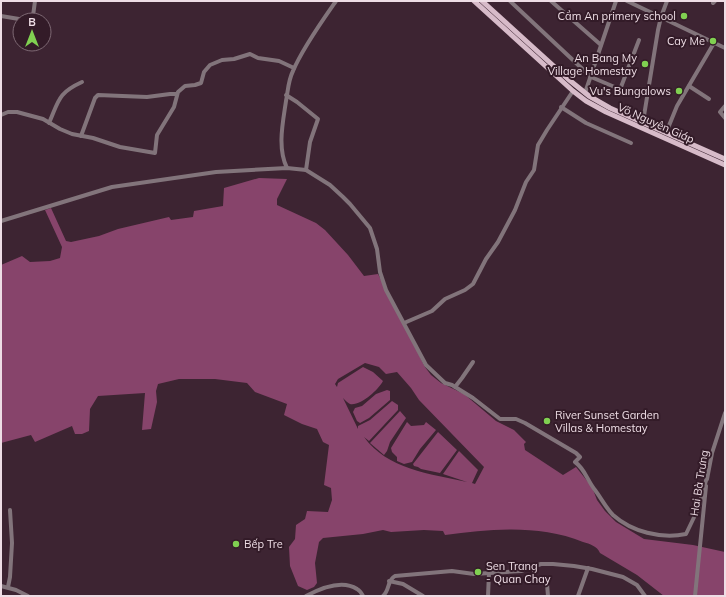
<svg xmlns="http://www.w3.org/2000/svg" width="726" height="597" font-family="Mulish,sans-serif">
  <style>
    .water { fill: #87446b; fill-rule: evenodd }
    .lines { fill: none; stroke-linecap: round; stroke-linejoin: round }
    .minor { stroke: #82747b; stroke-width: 4 }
    .major { stroke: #d7bbc9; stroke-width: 5 }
    .poi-dot { fill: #80d051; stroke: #331b28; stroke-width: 1.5 }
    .labels { text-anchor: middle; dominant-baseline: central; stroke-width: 4; stroke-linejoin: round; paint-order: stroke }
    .poi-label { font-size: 11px; fill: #eedde5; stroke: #331b28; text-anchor: end }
    .street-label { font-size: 11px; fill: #eedde5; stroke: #331b28 }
  </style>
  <rect width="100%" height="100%" fill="#3d2432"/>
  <!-- water -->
  <g class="water">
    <path d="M 259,178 L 287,179 L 277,199 L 277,205 L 316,223 L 325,230 L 348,255 L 364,276 L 378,274 L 425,367 L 431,375 L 441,383 L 464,394 L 496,421 L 514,430 L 526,442 L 524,444 L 525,450 L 563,475 L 576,467 L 592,487 L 597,500 L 605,511 L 616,522 L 644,539 L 693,545 L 725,552 L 725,596 L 664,596 L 637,575 L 600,553 C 597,546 590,544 583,542 C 539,524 490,529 445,535 L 443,531 L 424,530 L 391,532 L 383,530 L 363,534 L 323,538 L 319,542 L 315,563 L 317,583 L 314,587 L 307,590 L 298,586 L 290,566 L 289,547 L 295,539 L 296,525 L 305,519 L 307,511 L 328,512 L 332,500 L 331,488 L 324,485 L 329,445 L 323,442 L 317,429 L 302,424 L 284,415 L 287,404 L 255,392 L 247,383 L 215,379 L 179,379 L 158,384 L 156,391 L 157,402 L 151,429 L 142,430 L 145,393 L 98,396 L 90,409 L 89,431 L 82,434 L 75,434 L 72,426 L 35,442 L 31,435 L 1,443 L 1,265 L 22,256 L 30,262 L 50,261 L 60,258 L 62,247 L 45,210 L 51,208 L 66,241 L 71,242 L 99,236 L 118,229 L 169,217 L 171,220 L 193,217 L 194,211 L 223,206 L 224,188 ZM 365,363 L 379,367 L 386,374 L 397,372 L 411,388 L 419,400 L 484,467 L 475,484 L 472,483 L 478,470 L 459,451 L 443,474 L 467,482 C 430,474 387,469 364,437 L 369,441 L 398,410 L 398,405 L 392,401 L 370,420 L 358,426 L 358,429 L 343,398 C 345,400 348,403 350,404 C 361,406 378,390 383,381 L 373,372 L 363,367 L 338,383 L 337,387 L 335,384 L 338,379 Z"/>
    <path d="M 387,390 L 390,391 L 390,400 L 369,418 L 360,423 L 357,421 L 353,412 L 355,408 L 362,406 L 376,394 Z"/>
    <path d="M 400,411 L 406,418 L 390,442 L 387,451 L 384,455 L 370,443 Z"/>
    <path d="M 407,422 L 411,426 L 424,425 L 426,422 L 436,430 L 420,449 L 412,462 L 404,464 L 397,461 L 397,457 L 392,452 L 391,448 Z"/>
    <path d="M 438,432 L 457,450 L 440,473 L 421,469 L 418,467 L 414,466 L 413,464 Z"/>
  </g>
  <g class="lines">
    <!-- minor -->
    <g class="minor">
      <path d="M 510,1 L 591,77 L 617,88 L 621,87 L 639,40"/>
      <path d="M 551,1 L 601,45"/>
      <path d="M 627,1 L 725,48"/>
      <path d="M 713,3 L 715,1"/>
      <path d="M 1,16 L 25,20"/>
      <path d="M 29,20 L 33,16 L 35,1"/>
      <path d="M 689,86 L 709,99"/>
      <path d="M 585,93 L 616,1"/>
      <path d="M 286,95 L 297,102 L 318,119 L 310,142 L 306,170"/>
      <path d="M 725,106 L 720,112 L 725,118"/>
      <path d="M 561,107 L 586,123 L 631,143"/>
      <path d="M 1,115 L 8,112 L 17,112 L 43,119 L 60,129 L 72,134 L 93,138 L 120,147 L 155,153 L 157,135 L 174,107 L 178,92 L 185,86 L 195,85 L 201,83 L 204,72 L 210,65 L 222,60 L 234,59 L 250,54 L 258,58 L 279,61 L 294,68"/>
      <path d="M 643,122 L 658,30 L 661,17 L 667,1"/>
      <path d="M 49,123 C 59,100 58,93 82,82"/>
      <path d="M 666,133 L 677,106 L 714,43"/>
      <path d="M 81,136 L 95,98 L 98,95 L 147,97 L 170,94 L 177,94"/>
      <path d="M 287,168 C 277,148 283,122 286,101 C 288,91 288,81 293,71 C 302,49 322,21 336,1"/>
      <path d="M 1,221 L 112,187 L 216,172 L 287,168 L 306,170 L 330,185 L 343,197 L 350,204 L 370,228 L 377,249 L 380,272 L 386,290 L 426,365 L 445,383 L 452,385 L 473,398 L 500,419 L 516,419 L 525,423 L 576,453 L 580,457 L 575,462 C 585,469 587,480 595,490 C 601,498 606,508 613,515 C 632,532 661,539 686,534 L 698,509 L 707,477"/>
      <path d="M 404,323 L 432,311 L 445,299 L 465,290 L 473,284 L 486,259 L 498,242 L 515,210 L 526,182 L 534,170 L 538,145 L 547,130 L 573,91"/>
      <path d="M 455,387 L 462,378 L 473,362"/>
      <path d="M 707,479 L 712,453 L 725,413"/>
      <path d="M 389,581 L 403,584 L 423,596"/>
      <path d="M 547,584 L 548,596"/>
      <path d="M 1,586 L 16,590 L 28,596"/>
      <path d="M 8,587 L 10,577 L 12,543 L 10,510"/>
      <path d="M 306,596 C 319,589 342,579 357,589 C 359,590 362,594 363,596"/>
      <path d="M 383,596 C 390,590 387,580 395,576 L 452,571 L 474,574 L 521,571 L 541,564 L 553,564 L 574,566 L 592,569 L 623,577 L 637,585 L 645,596"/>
      <path d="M 488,596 L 489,573"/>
      <path d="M 578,596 L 588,568"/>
      <path d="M 695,596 L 706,486"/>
    </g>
    <!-- major -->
    <g class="major">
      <path d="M 474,1 L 573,91 L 586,101 L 606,112 L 725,165"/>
      <path d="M 482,1 L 568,79 L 589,96 L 610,108 L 725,159"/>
    </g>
  </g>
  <!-- markers -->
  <g class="poi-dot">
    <circle cx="684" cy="16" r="4"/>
    <circle cx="713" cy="41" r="4"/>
    <circle cx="645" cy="64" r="4"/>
    <circle cx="679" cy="91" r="4"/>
    <circle cx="547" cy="421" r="4"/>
    <circle cx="236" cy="544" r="4"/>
    <circle cx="478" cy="572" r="4"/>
  </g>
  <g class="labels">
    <!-- poi labels -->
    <g class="poi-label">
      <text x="676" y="16">Cầm An primery school</text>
      <text x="705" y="41">Cay Me</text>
      <text x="637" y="58">An Bang My<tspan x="637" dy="13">Village Homestay</tspan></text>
      <text x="671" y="91">Vu's Bungalows</text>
      <text x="555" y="415" text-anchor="start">River Sunset Garden<tspan x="555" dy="13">Villas &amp; Homestay</tspan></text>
      <text x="244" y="544" text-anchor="start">Bếp Tre</text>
      <text x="486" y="566" text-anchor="start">Sen Trang<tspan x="486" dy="13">- Quan Chay</tspan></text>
    </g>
    <!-- street labels -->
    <g class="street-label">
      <text transform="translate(656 123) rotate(24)">Võ Nguyên Giáp</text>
      <text transform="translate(699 483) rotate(-81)">Hai Bà Trưng</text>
    </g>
  </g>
  <!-- border -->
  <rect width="726" height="597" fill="none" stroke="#eedde5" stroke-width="4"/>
  <!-- north arrow -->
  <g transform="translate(32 32)"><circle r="19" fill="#331b28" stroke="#7e6974"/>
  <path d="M0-3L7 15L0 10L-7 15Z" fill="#80d051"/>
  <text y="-6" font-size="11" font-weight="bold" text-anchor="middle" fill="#eedde5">B</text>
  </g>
</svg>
